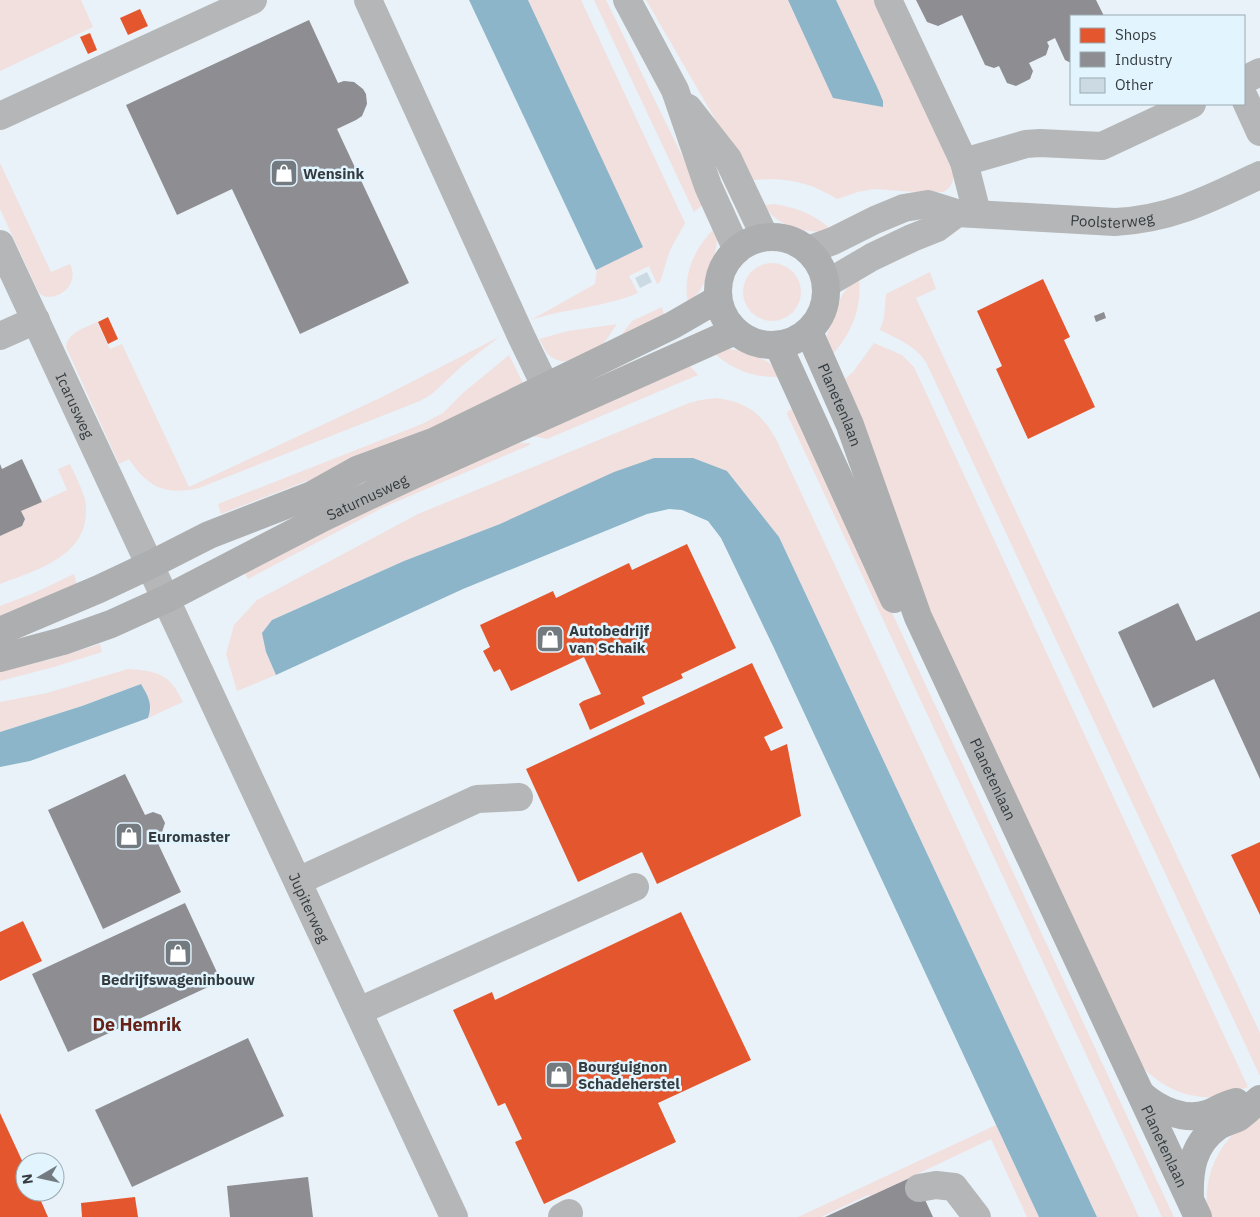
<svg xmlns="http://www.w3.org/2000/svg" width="1260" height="1217" font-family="'IBM Plex Sans',sans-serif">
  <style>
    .green { fill: #f2e0df }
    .water { fill: #8cb5c9 }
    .shops { fill: #e4572e }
    .industry { fill: #8d8d92 }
    .building { fill: #ccdbe3 }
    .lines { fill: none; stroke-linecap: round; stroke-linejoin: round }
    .minor { stroke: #b5b6b7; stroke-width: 28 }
    .major { stroke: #acaeb0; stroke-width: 28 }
    .labels { text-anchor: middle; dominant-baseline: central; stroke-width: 5; stroke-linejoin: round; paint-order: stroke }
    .poi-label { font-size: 15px; font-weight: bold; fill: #343b3f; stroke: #e2f4fe; text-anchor: start }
    .street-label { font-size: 15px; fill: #343b3f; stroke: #e2f4fe }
    .quarter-label { font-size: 18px; font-weight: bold; fill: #662217; stroke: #e2f4fe }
  </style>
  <rect width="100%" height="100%" fill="#e8f2f8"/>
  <!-- green -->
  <g class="green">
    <path d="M 0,0 L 81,0 L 93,27 L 0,71 Z"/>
    <path d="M 528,0 L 581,0 L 685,223 L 670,250 L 660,282 L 657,284 L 649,266 L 629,276 L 638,293 C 603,308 566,308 531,320 L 595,284 L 597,269 L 642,247 Z"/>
    <path d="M 594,0 L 606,0 L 705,203 L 694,212 Z"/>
    <path d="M 646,0 L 788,0 L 797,20 L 853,39 L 836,0 L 874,0 L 954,174 C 953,182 951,189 943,192 L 917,192 L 874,189 L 858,192 L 837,199 C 809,181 782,176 748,181 L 736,155 Z"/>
    <path d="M 0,163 L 51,272 L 70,264 C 82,288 50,305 39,293 L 0,209 Z"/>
    <path d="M 774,204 C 798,208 813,214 832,230 C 813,236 773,226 765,205 Z"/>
    <path d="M 715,228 C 716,231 717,236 717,239 C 717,254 702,297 688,303 C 682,275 695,247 715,228 Z"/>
    <circle cx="772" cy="292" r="29"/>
    <path d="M 930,272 L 936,289 L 916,298 L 1260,1033 L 1260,1076 L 926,362 C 914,345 898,339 880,330 L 884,317 L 886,294 Z"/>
    <path d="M 859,280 C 862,309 851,334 832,355 C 829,349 827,344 827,336 C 828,330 831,324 834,318 C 839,302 842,287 859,280 Z"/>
    <path d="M 662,307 L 665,319 L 619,338 L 632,321 Z"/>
    <path d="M 97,322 L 110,349 L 122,344 L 189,487 L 382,397 L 499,337 L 463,365 L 432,394 L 420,401 L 199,488 C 166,496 147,487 129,459 L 119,464 L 66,347 C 68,332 85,328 97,322 Z"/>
    <path d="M 617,324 C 612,331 607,340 600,347 C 587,360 561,369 547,353 C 544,349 542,343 539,339 L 568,331 Z"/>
    <path d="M 874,343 L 902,355 L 914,367 L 1248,1087 C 1237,1091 1226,1096 1214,1097 C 1183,1099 1155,1083 1136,1060 L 925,614 L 840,383 L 853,372 Z"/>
    <path d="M 724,348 C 742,350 773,358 781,377 C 754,378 732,370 712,351 Z"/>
    <path d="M 509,355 L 525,387 L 343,467 L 221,514 L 218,504 L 422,424 L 443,413 L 464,392 Z"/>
    <path d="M 688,364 L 698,375 L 547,439 L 532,436 Z"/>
    <path d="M 716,398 C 747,402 761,413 776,439 L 1139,1217 L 1097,1217 L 779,537 L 727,471 L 500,524 L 404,561 L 272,620 L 266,652 L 276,675 L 237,691 L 226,654 L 234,625 L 257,600 L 418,514 L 689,403 L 701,400 Z"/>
    <path d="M 796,407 L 1174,1217 L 1162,1217 L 787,414 L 788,411 Z"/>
    <path d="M 516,443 L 530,443 L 530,445 L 384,507 L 248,579 L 244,572 L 340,520 Z"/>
    <path d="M 70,464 C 75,475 82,488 85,500 C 94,554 40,569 0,584 L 0,536 L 22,526 L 25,519 L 21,511 L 67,490 L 58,469 Z"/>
    <path d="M 74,574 L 77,585 L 0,618 L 0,606 L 34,593 Z"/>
    <path d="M 100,644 L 102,652 L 54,667 L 0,681 L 0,671 L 52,659 Z"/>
    <path d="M 128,669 C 158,671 170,674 183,702 L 148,718 L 151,709 L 141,684 L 82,706 L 0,732 L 0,702 L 47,693 Z"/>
    <path d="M 1260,1115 L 1260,1217 L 1209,1217 C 1201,1185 1215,1148 1240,1128 C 1246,1123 1253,1119 1260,1115 Z"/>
    <path d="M 996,1125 L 1039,1217 L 1027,1217 L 991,1139 L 871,1196 L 868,1195 L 821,1217 L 798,1217 Z"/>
  </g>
  <!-- water -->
  <g class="water">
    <path d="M 469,0 L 528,0 L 643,247 L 596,270 Z"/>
    <path d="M 788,0 L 836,0 L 878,89 L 883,101 L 883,107 L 833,98 Z"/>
    <path d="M 654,458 L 693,458 L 727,471 L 779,537 L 1097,1217 L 1039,1217 L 773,646 L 721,538 L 708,521 L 682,510 L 669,509 L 647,514 L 463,589 L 276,675 L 266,652 L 262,633 L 272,620 L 404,561 L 500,524 L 614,472 Z"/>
    <path d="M 141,684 C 148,696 153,704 148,718 L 30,761 L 0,767 L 0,732 L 82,706 Z"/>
  </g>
  <!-- shops -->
  <g class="shops">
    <path d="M 140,9 L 148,26 L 128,35 L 120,18 Z"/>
    <path d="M 90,33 L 97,50 L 88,54 L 80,37 Z"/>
    <path d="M 1043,279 L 1070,337 L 1064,340 L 1095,407 L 1028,439 L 996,369 L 1002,366 L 977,311 Z"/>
    <path d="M 108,317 L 118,339 L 108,344 L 98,322 Z"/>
    <path d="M 687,544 L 736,648 L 681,674 L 683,678 L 642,697 L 645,704 L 590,730 L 579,704 L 583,701 L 601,694 L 584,657 L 511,691 L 500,669 L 494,672 L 483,651 L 490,647 L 480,625 L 553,591 L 556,598 L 629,563 L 632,570 Z"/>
    <path d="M 752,663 L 783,728 L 764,737 L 771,751 L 787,744 L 801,816 L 657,884 L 642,852 L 578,882 L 526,769 Z"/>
    <path d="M 1260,842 L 1260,915 L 1231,855 Z"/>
    <path d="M 681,912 L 751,1060 L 658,1103 L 676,1142 L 544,1204 L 515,1142 L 522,1139 L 505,1103 L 498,1106 L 453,1010 L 492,992 L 495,1000 Z"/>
    <path d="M 23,921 L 42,961 L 0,981 L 0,932 Z"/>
    <path d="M 0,1113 L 25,1167 L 25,1192 L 37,1192 L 48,1217 L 0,1217 Z"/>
    <path d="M 135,1197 L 138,1217 L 82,1217 L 81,1203 Z"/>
  </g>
  <!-- industry -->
  <g class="industry">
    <path d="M 916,0 L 1096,0 L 1104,16 L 1071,16 L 1071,63 L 1065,60 L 1055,38 L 1047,42 L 1049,46 L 1046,55 L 1029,63 L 1033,71 L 1030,79 L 1016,86 L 1007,83 L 999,66 L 994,68 L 985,65 L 962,15 L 938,26 L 927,22 Z"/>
    <path d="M 309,20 L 338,83 L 344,81 L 354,82 L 363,89 L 366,94 L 367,104 L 362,116 L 356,120 L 337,129 L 409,283 L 300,334 L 232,189 L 177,215 L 126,105 Z"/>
    <path d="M 1104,312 L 1106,318 L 1096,322 L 1094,316 Z"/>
    <path d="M 22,459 L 42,502 L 21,511 L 25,519 L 22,526 L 0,536 L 0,464 L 2,469 Z"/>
    <path d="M 1178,603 L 1196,641 L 1260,611 L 1260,779 L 1214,679 L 1153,708 L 1118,632 Z"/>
    <path d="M 125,774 L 145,815 L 153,812 L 161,815 L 165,823 L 162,832 L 154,835 L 181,892 L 103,929 L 48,810 Z"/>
    <path d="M 185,903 L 221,981 L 68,1052 L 32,974 Z"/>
    <path d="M 248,1038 L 284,1116 L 132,1187 L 95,1110 Z"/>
    <path d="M 914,1176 L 933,1217 L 825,1217 Z"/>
    <path d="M 308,1177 L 313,1217 L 230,1217 L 227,1186 Z"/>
  </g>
  <!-- building -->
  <path class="building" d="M 647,272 L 652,282 L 640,288 L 635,278 Z"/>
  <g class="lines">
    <!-- minor -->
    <g class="minor">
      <path d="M 368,0 L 522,338 L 556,408"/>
      <path d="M 627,0 L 675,90 L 708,186 L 737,250"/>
      <path d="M 888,0 L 964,162 L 977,213"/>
      <path d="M 1244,80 L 1260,72"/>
      <path d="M 1244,97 L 1260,132"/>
      <path d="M 688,108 L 728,159 L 765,237"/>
      <path d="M 0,116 L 253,0"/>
      <path d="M 964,162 L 1026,144 L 1040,143 L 1102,146 L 1192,104"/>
      <path id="s1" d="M 0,244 L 454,1217"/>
      <path id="s2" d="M 808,250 L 833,241 L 875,220 L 904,208 L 928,204 L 957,213 L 1115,222 C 1171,219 1210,199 1260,175"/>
      <path d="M 826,284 L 872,257 L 912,238 L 937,228 L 957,213"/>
      <path d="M 0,336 L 36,320"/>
      <path d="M 298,881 L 477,799 L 519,797"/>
      <path d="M 359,1011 L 635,887"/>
      <path d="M 919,1188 L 936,1185 L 954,1187 L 977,1217"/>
      <path d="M 562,1217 L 569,1213"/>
    </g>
    <!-- major -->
    <g class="major">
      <circle cx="772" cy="291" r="54"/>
      <path id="s3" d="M 809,332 L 850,425 L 918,617 L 1198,1217"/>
      <path d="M 778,345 L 894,599"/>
      <path d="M 0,631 L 99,589 L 150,565 L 209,535 L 312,495 L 357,470 L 433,442 L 673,325 L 718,299"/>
      <path id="s4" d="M 0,658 L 63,641 L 111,624 L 166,599 L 324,517 L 413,475 L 735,331"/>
      <path d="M 1142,1095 C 1159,1110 1184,1121 1207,1114 C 1217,1110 1226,1104 1236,1102"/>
      <path d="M 1190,1197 C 1189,1170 1193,1144 1217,1127 C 1224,1122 1232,1121 1239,1117 C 1246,1112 1253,1105 1260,1099"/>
    </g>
  </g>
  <!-- icons -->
  <defs>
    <g id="shop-square" transform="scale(1.4375)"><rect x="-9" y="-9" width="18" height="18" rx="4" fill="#737b80" stroke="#e2f4fe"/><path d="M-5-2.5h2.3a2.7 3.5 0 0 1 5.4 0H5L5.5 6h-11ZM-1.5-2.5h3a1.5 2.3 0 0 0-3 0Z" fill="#fff"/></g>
  </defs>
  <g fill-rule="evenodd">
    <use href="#shop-square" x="284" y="173"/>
    <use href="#shop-square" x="550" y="639"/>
    <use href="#shop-square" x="129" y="836"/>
    <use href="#shop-square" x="178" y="953"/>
    <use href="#shop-square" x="559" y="1075"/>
  </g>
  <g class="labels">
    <!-- poi labels -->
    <g class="poi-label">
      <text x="303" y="173">Wensink</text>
      <text x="569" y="630">Autobedrijf<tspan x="569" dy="17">van Schaik</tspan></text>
      <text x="148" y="836">Euromaster</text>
      <text x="178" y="979" text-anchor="middle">Bedrijfswageninbouw</text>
      <text x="578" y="1066">Bourguignon<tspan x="578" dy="17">Schadeherstel</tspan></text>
    </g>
    <!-- street labels -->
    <g class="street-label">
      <text stroke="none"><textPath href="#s2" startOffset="315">Poolsterweg</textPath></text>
      <text stroke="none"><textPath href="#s1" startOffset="178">Icarusweg</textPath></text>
      <text stroke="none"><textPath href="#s3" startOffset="79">Planetenlaan</textPath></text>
      <text stroke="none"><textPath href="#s4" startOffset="402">Saturnusweg</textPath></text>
      <text stroke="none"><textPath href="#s3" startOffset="484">Planetenlaan</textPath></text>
      <text stroke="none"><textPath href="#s1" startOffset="732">Jupiterweg</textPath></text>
      <text stroke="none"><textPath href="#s3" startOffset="889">Planetenlaan</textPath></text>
    </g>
    <!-- quarter labels -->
    <g class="quarter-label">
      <text x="137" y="1024">De Hemrik</text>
    </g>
  </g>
  <!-- legend -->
  <rect x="1070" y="15" width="175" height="90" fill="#e2f4fe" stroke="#9caab2"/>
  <rect x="1080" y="28" width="25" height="15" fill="#e4572e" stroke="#9caab2"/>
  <text x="1115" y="40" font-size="15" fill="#343b3f">Shops</text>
  <rect x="1080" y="52" width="25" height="15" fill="#8d8d92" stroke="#9caab2"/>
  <text x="1115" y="65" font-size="15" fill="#343b3f">Industry</text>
  <rect x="1080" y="78" width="25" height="15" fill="#ccdbe3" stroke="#9caab2"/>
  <text x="1115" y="90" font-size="15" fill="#343b3f">Other</text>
  <!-- north arrow -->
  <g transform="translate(40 1177) rotate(261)"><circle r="24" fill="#e2f4fe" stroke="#9caab2"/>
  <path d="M0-4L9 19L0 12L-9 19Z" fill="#737b80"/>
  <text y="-8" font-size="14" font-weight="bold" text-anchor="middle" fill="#343b3f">N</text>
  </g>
</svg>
